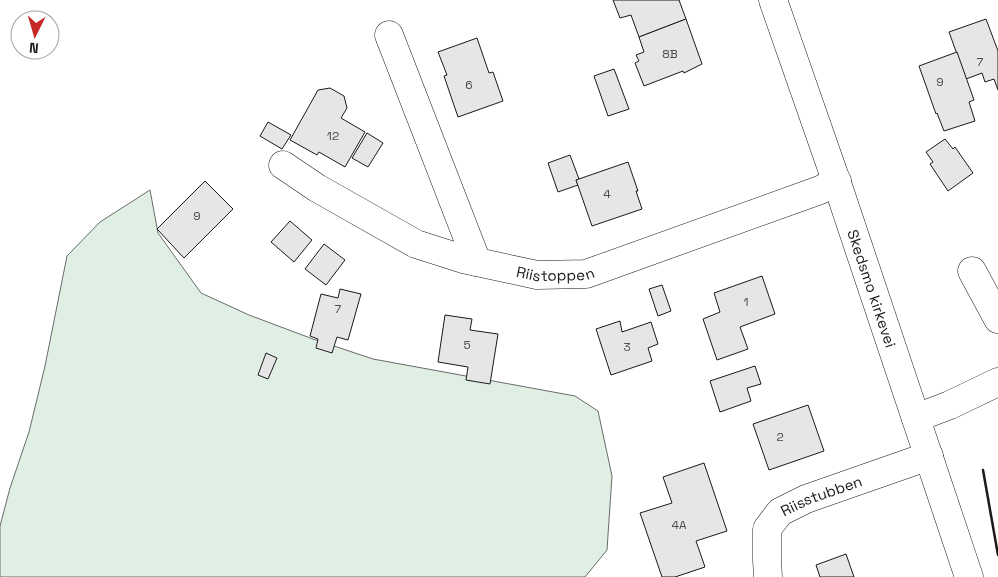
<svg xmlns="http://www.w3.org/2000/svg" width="998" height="577" font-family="'Space Grotesk',sans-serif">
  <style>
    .green { fill: #e0efe3; stroke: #6a6a6a }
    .building { fill: #e6e6e6; stroke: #1a1a1a }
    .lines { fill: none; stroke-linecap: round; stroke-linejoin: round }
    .minor-casing { stroke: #1a1a1a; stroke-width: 29 }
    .highway-casing { stroke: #1a1a1a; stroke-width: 29 }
    .minor { stroke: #fff; stroke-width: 28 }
    .highway { stroke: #fff; stroke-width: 28 }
    .wall { stroke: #1a1a1a; stroke-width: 2.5 }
    .labels { text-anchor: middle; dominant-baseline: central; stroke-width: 4; stroke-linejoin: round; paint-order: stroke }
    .number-label { font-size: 12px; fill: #4d4d4d }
    .street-label { font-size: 15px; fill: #1a1a1a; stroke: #fff }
  </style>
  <rect width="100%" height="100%" fill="#fff"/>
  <!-- green -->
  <path class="green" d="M 150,190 L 158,233 L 201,293 L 249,315 L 313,339 L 373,359 L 575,396 L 598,411 L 612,476 L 607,550 L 585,577 L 0,577 L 0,526 L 10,488 L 29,432 L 45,366 L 67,256 L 100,222 Z"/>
  <!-- building -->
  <g class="building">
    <path d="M 613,0 L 679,0 L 686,19 L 639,37 L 631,15 L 620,18 Z"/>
    <path d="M 686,19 L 702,64 L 684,73 L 683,71 L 644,86 L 635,63 L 639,61 L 636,55 L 644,52 L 639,37 Z"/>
    <path d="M 986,19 L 998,51 L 998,90 L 994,79 L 985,82 L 982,73 L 966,79 L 949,32 Z"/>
    <path d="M 477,38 L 489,73 L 493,72 L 503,101 L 458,117 L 444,76 L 447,75 L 438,52 Z"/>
    <path d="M 957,52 L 974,100 L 969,102 L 975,121 L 944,131 L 937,113 L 936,114 L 919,66 Z"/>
    <path d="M 614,69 L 629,109 L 608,116 L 594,76 Z"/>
    <path d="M 330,88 L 344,96 L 347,108 L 341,118 L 365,132 L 345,167 L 319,152 L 317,155 L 290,140 L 318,90 Z"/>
    <path d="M 268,122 L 291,135 L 282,149 L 260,136 Z"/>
    <path d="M 367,133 L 383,143 L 368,167 L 352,158 Z"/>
    <path d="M 945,139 L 953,149 L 955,147 L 973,173 L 948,191 L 930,164 L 933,162 L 926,152 Z"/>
    <path d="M 570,155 L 579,179 L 576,180 L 578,185 L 558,192 L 548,163 Z"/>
    <path d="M 628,162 L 638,191 L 636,191 L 642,209 L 592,226 L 576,180 Z"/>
    <path d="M 205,181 L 233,209 L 184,258 L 157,229 Z"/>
    <path d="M 290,221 L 312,240 L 294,262 L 271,242 Z"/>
    <path d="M 324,244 L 345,260 L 326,285 L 305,269 Z"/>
    <path d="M 762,276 L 775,314 L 740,327 L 748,349 L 717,360 L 703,319 L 720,312 L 714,293 Z"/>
    <path d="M 662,285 L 671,311 L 658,316 L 649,289 Z"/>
    <path d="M 340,289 L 361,294 L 348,340 L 337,337 L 332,353 L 316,348 L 318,339 L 310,336 L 321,294 L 338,298 Z"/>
    <path d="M 445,315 L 472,319 L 470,330 L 498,334 L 490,384 L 466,380 L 468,367 L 438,362 Z"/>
    <path d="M 620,321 L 622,332 L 651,322 L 658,344 L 648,348 L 652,361 L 611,375 L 596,329 Z"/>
    <path d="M 266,353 L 277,358 L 268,379 L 258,375 Z"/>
    <path d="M 755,366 L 761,384 L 747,388 L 751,401 L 720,412 L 710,381 Z"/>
    <path d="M 808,405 L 824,451 L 769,470 L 753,424 Z"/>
    <path d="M 704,463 L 727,531 L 696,541 L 705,567 L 675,577 L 662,577 L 640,513 L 672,503 L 663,477 Z"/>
    <path d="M 846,554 L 854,577 L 820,577 L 816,565 Z"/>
  </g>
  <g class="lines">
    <!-- minor casing -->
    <g class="minor-casing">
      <g id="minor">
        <path d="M 389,35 L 477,262"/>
        <path id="s1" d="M 283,165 L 317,188 L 416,244 L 463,259 L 537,275 L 586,274 L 820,190 L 837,181"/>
        <path d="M 972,271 L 998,319"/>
        <path d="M 916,418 L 950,405 L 998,382"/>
        <path id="s2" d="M 768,577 L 767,560 L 767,529 L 780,512 L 806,499 L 929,456"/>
      </g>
    </g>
    <!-- highway casing -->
    <g class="highway-casing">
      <g id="highway">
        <path id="s3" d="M 773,0 L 839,189 L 969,577"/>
      </g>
    </g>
    <!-- minor -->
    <use href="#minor" class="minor"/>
    <!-- highway -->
    <use href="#highway" class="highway"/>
    <!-- wall -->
    <path class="wall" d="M 983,470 L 998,555"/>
  </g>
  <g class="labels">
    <!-- number labels -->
    <g class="number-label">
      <text x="670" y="54">8B</text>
      <text x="980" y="62">7</text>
      <text x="940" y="82">9</text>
      <text x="469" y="85">6</text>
      <text x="333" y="136">12</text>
      <text x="607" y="194">4</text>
      <text x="197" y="216">9</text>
      <text x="746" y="302">1</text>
      <text x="338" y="309">7</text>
      <text x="467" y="345">5</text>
      <text x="627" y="347">3</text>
      <text x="780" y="437">2</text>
      <text x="679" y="525">4A</text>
    </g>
    <!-- street labels -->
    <g class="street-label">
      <text stroke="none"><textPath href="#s1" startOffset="298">Riistoppen</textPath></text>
      <text stroke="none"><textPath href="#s3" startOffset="305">Skedsmo kirkevei</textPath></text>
      <text stroke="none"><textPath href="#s2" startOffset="114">Riisstubben</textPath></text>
    </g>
  </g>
  <!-- north arrow -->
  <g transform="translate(35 35) rotate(185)"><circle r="24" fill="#ffffff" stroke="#a3a3a3"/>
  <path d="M0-4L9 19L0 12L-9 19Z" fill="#c62828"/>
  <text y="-8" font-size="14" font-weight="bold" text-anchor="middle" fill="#1a1a1a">N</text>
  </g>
</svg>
